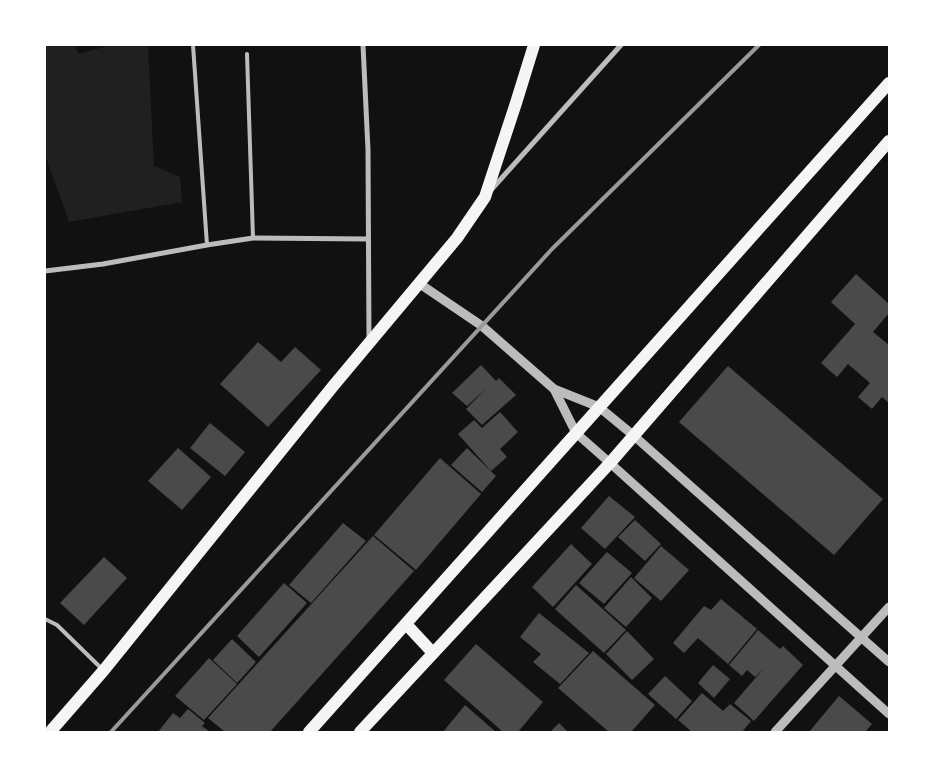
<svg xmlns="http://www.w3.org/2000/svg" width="934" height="777" font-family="'Nunito Sans',sans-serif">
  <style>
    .green { fill: #202020 }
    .building { fill: #4a4a4a }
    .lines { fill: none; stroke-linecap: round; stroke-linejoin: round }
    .service { stroke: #bcbcbc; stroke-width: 4 }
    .minor { stroke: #bcbcbc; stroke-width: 5 }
    .tertiary { stroke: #bcbcbc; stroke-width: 9 }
    .primary { stroke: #f5f5f5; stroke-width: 12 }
    .rail { stroke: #9a9a9a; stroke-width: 4 }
  </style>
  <rect width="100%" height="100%" fill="#111"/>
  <!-- green -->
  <path class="green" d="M 45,45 L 75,45 L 78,54 L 111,45 L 148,45 L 154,166 L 180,177 L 182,202 L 69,222 L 45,155 Z"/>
  <!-- building -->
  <g class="building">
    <path d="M 856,274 L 889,304 L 889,313 L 873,332 L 889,345 L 889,403 L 882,397 L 872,409 L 858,397 L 870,383 L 848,364 L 837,377 L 821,363 L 855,324 L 831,302 Z"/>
    <path d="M 258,342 L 281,362 L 295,347 L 321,370 L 268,427 L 220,384 Z"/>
    <path d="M 481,365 L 496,381 L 499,378 L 516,395 L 482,425 L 466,409 L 487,388 L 467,406 L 452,393 Z"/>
    <path d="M 728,366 L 883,499 L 834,555 L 679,422 Z"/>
    <path d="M 500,412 L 518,432 L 500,449 L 507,457 L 491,471 L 458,434 L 474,420 L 482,428 Z"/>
    <path d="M 210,423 L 245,452 L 225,476 L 190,448 Z"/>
    <path d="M 178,448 L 211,477 L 182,510 L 148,481 Z"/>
    <path d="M 467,448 L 496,476 L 482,492 L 451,465 Z"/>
    <path d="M 440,458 L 481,494 L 416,570 L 374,535 Z"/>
    <path d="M 609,496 L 635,517 L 605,549 L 581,528 Z"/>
    <path d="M 635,520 L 661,544 L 645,561 L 618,537 Z"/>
    <path d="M 343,523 L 366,541 L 311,603 L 289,585 Z"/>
    <path d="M 373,536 L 414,571 L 270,732 L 225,732 L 208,718 Z"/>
    <path d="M 571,544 L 592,564 L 553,607 L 532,587 Z"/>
    <path d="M 661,546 L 689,570 L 661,601 L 634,578 Z"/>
    <path d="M 607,552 L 632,573 L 604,604 L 579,583 Z"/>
    <path d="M 104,557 L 127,578 L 84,625 L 60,603 Z"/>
    <path d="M 631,577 L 652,598 L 626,627 L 604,608 Z"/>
    <path d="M 284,583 L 307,603 L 259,657 L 237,636 Z"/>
    <path d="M 576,585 L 626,630 L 604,653 L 555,609 Z"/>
    <path d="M 721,599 L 757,629 L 728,664 L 698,638 L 684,653 L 673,643 L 704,606 L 711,610 Z"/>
    <path d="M 539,613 L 589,653 L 560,684 L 533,662 L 541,654 L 520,637 Z"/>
    <path d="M 758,630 L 780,649 L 783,646 L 803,665 L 754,721 L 734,703 L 764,668 L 755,677 L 747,670 L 742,676 L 729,665 Z"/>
    <path d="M 627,631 L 654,659 L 632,680 L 606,654 Z"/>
    <path d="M 232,639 L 256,662 L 237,683 L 213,660 Z"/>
    <path d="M 476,644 L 543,702 L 518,732 L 503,732 L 444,680 Z"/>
    <path d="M 593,651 L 655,705 L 631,732 L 609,732 L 558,688 Z"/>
    <path d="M 209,658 L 237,684 L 204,720 L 175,696 Z"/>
    <path d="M 713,665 L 730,679 L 714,698 L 698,683 Z"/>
    <path d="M 665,676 L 692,701 L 676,719 L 648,694 Z"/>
    <path d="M 702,693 L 723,711 L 730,704 L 751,721 L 742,732 L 692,732 L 678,720 Z"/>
    <path d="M 839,696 L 872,724 L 865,732 L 809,732 Z"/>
    <path d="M 465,705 L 496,732 L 443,732 Z"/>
    <path d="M 188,709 L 205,723 L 202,726 L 210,732 L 158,732 L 173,713 L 180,718 Z"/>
    <path d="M 559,723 L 568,732 L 550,732 Z"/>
  </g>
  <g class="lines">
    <!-- service -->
    <g class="service">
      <path d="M 193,45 L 207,245"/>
      <path d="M 247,54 L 253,238"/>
      <path d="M 45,619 L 57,625 L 101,668"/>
    </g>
    <!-- minor -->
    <g class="minor">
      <path d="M 363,45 L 368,150 L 369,339"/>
      <path d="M 491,190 L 621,45"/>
      <path d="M 45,271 L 103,264 L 207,245 L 253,238 L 368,239"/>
    </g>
    <!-- tertiary -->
    <g class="tertiary">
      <path d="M 420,284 L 482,326 L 554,389 L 599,407 L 633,435 L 889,662"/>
      <path d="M 554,389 L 576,433 L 610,463 L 889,714"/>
      <path d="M 775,732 L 889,607"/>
    </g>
    <!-- primary -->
    <g class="primary">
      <path d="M 406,624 L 433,653"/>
      <path d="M 50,732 L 104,670 L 334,385 L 457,238 L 485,197 L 516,103 L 534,45"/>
      <path d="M 309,732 L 889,83"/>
      <path d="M 360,732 L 610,463 L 889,141"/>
    </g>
    <!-- rail -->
    <path class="rail" d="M 111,732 L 552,249 L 759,45"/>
  </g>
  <!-- border -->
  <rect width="934" height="777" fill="none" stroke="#ffffff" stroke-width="92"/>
</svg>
